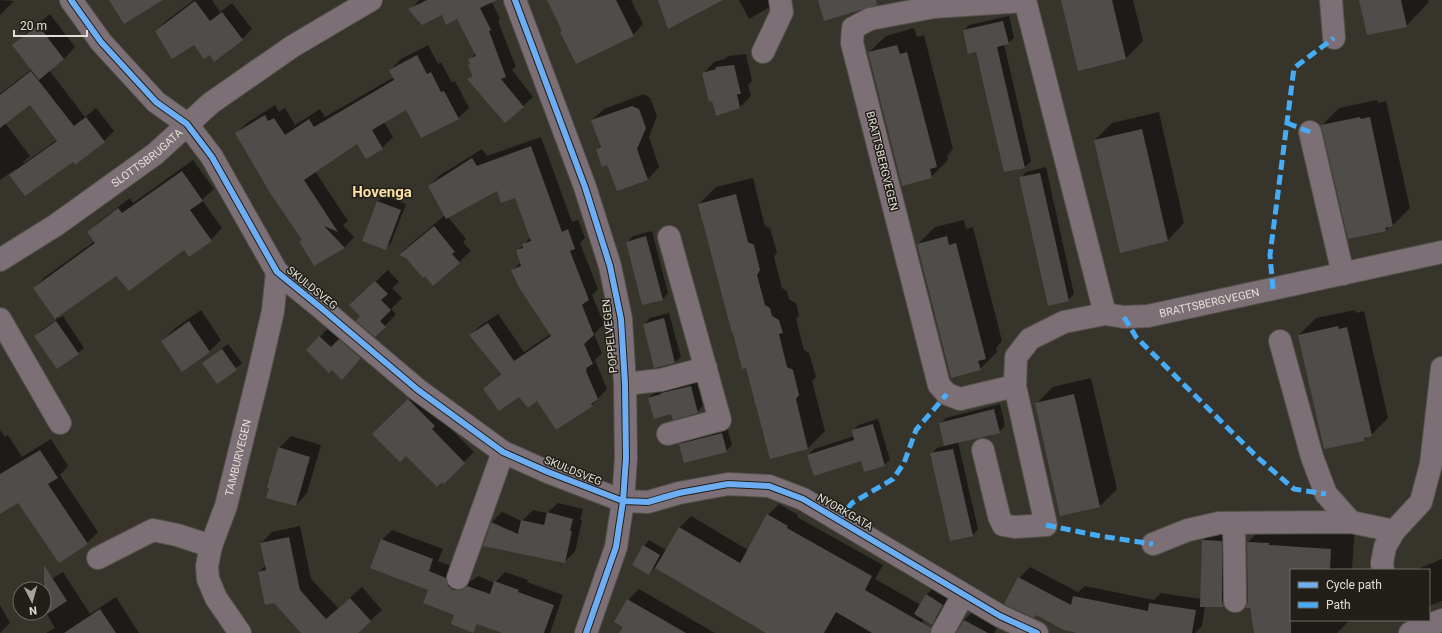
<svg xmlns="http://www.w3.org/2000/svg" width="1442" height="633" font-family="Roboto,sans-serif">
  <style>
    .shadow { fill: #0007; fill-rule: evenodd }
    .building { fill: #504c4a }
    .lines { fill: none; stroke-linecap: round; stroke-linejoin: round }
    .minor-casing { stroke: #55524b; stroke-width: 24 }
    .minor { stroke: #7c6f76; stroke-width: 22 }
    .quiet { stroke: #46acf6; stroke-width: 5; stroke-dasharray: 10 5; stroke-linecap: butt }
    .cycleway-casing { stroke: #211f18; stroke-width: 8 }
    .cycleway { stroke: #6dadf4; stroke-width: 6 }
    .labels { text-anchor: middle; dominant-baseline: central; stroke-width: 3; stroke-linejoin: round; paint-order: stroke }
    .street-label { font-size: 11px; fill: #e1dfd5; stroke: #211f18 }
    .district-label { font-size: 15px; font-weight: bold; fill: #fbdfa6; stroke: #211f18 }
  </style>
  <rect width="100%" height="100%" fill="#37342c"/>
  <!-- shadow -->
  <g class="shadow">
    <path d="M 0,0 L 14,1 L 0,15 Z"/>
    <path d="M 194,0 L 212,0 L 220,12 L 232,3 L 252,29 L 242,39 L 210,54 L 194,44 L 156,31 L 166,21 Z"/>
    <path d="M 419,0 L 491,0 L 500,19 L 498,21 L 516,67 L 512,70 L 533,97 L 523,106 L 468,79 L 472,75 L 469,65 L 471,63 L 470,59 L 476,53 L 458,18 L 410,10 Z"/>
    <path d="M 549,0 L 631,0 L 643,24 L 633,35 L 563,30 Z"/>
    <path d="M 739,0 L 774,0 L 774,2 L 768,8 L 749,19 Z"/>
    <path d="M 1062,0 L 1133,0 L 1143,41 L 1126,58 L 1078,70 Z"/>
    <path d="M 1360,0 L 1428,0 L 1429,2 L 1406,26 Z"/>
    <path d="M 50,14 L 75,47 L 64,59 L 49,70 L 85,117 L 96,108 L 114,131 L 104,141 L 75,163 L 73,160 L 11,175 L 17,170 L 16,169 L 0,180 L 0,94 L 32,69 L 13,46 L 25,34 ZM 30,104 L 57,140 L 24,163 L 23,162 L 30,156 L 5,123 Z"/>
    <path d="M 1009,16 L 1014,38 L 1008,43 L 1004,44 L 1031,161 L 1025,167 L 1005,171 L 977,51 L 964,30 L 969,25 Z"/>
    <path d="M 914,28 L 917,37 L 924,35 L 953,149 L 947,156 L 948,160 L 931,177 L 869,52 L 886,36 Z"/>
    <path d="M 428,45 L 438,64 L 441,62 L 452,83 L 455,81 L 469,108 L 458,118 L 407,108 L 384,122 L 393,137 L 382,148 L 366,157 L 358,142 L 315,171 L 348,221 L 343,225 L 354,237 L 344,248 L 300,241 L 303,239 L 236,133 L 247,123 L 275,105 L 279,112 L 285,108 L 295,125 L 320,109 L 325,117 L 394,77 L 390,70 L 401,59 Z"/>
    <path d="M 746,54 L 752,81 L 748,85 L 751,96 L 740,107 L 713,100 L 703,74 L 714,62 L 725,59 L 728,56 Z"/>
    <path d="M 644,94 L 650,98 L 657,116 L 649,137 L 659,167 L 648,179 L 617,190 L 608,164 L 597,149 L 601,145 L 592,120 L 604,109 Z"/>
    <path d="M 1377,100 L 1378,103 L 1386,101 L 1410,208 L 1393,225 L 1390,226 L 1386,230 L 1322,125 L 1339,108 Z"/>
    <path d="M 1159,112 L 1184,223 L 1168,240 L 1095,140 L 1112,123 Z"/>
    <path d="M 541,137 L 572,222 L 578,220 L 585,238 L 580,243 L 598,289 L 592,295 L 604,324 L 594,334 L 602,353 L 595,360 L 607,389 L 592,405 L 557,429 L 537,400 L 485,389 L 501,373 L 470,335 L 480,326 L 498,314 L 524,352 L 551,334 L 512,271 L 521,262 L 517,251 L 531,237 L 516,196 L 497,190 L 448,217 L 466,239 L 463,242 L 471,251 L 459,262 L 407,257 L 400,254 L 412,243 L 445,215 L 429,186 L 439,176 L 482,149 L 487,156 Z"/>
    <path d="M 193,160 L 214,189 L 202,200 L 222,228 L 211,240 L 189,256 L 184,249 L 116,275 L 57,317 L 58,319 L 63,316 L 84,348 L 78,353 L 35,336 L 41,330 L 57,320 L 34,288 L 45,277 L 95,241 L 88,232 L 100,221 L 130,198 L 133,203 Z"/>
    <path d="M 1046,167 L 1074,294 L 1068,300 L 1021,178 L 1026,172 Z"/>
    <path d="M 753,178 L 765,226 L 770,228 L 777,252 L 774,257 L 782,288 L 787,291 L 789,299 L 796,303 L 799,315 L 796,319 L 804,350 L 809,353 L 816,377 L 812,381 L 825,431 L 808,448 L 770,457 L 747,366 L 699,204 L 716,187 Z"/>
    <path d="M 384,196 L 406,204 L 391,243 L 385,249 L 363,240 L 378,201 Z"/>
    <path d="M 964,220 L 966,229 L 973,227 L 1002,341 L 996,348 L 997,352 L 980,369 L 918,244 L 935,227 Z"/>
    <path d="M 652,231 L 668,293 L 663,299 L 627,242 L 633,236 Z"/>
    <path d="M 388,270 L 399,282 L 392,288 L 402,298 L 391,309 L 396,314 L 385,326 L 361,316 L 362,294 Z"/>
    <path d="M 201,310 L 221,340 L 210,351 L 182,370 L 162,341 L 174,329 Z"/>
    <path d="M 1355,310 L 1356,313 L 1364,311 L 1388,418 L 1371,435 L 1367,436 L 1364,440 L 1299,335 L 1316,318 Z"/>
    <path d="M 669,313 L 681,357 L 675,362 L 655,367 L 644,324 L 650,318 Z"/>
    <path d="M 331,325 L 372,346 L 342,378 L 320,337 Z"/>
    <path d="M 228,344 L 242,363 L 217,383 L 203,364 Z"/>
    <path d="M 1091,378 L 1117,489 L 1100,506 L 1036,404 L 1053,387 Z"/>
    <path d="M 697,381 L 703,406 L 697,412 L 672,413 L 649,398 L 655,392 Z"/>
    <path d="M 419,390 L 441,419 L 474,452 L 444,482 L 406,454 L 374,434 Z"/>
    <path d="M 1000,404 L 1005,426 L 999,432 L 958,442 L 978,529 L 973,535 L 931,454 L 937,448 L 945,446 L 940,424 L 946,418 Z"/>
    <path d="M 878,419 L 890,460 L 884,465 L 861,460 L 808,455 L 814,449 L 855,436 L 853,430 L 859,425 Z"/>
    <path d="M 727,427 L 732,445 L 726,451 L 680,444 L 686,438 Z"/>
    <path d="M 0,430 L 5,437 L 8,435 L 22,457 L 51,439 L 68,466 L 60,475 L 98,532 L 87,543 L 59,562 L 18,502 L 0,513 Z"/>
    <path d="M 291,436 L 321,445 L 307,493 L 296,505 L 279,448 Z"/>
    <path d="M 558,503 L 583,509 L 580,520 L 582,521 L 575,552 L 564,562 L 484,545 L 492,522 L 502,512 L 522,521 L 533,510 L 547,513 Z"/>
    <path d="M 779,504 L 798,515 L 797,517 L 883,565 L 875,579 L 921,605 L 926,595 L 932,589 L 948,599 L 938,618 L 932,623 L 924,619 L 916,633 L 768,633 L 655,567 L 649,574 L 644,546 L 649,540 L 666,550 L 680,527 L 691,516 L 748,550 L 768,515 Z"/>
    <path d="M 1272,518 L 1355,525 L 1352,570 L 1291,570 L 1291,620 L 1350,620 L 1337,633 L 1255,633 L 1248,601 L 1248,542 Z"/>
    <path d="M 300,526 L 311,579 L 338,608 L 362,587 L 382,610 L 357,633 L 302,633 L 259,572 L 266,565 L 261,543 L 272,532 Z"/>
    <path d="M 392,530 L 443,549 L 438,561 L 456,568 L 464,580 L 471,581 L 478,576 L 495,583 L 505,572 L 528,580 L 527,582 L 563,595 L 550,633 L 505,633 L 429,590 L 382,540 Z"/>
    <path d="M 1208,534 L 1227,535 L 1230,601 L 1224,606 L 1205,606 L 1202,626 L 1195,633 L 1083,633 L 1019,578 L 1030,567 L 1078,592 L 1085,586 L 1154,600 L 1161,593 L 1201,599 L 1203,540 Z"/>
    <path d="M 1442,559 L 1442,601 L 1429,606 L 1429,570 L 1415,570 Z"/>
    <path d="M 63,572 L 90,614 L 116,597 L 139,633 L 46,633 L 55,628 L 44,609 L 44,589 L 38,589 L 43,584 Z"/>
    <path d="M 639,589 L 715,633 L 620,633 L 624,626 L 616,622 L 628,600 Z"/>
    <path d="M 0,605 L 10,623 L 0,633 Z"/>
    <path d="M 976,609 L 1000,623 L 994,633 L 957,633 L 964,620 Z"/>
  </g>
  <!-- building -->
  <g class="building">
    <path d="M 109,0 L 163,0 L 124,24 Z"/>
    <path d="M 427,0 L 497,0 L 480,8 L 491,30 L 489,31 L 506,77 L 501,79 L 524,107 L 505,123 L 467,79 L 472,76 L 468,65 L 470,64 L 468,59 L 476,56 L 457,19 L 446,25 L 442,15 L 422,25 L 408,9 Z"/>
    <path d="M 547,0 L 616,0 L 634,36 L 576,64 L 560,32 L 562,31 Z"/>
    <path d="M 658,0 L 723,0 L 668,29 Z"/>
    <path d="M 818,0 L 876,0 L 877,5 L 824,21 Z"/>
    <path d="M 1061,0 L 1112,0 L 1126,59 L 1078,71 Z"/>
    <path d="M 1359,0 L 1401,0 L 1407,27 L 1367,35 Z"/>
    <path d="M 195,1 L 210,21 L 222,12 L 243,40 L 214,62 L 210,55 L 204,59 L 194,45 L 172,59 L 155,31 Z"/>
    <path d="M 1003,21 L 1009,44 L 997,47 L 1025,168 L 1004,172 L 976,52 L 968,54 L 963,30 Z"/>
    <path d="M 38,25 L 64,59 L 39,80 L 12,45 Z"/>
    <path d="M 897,45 L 900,54 L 907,52 L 937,167 L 930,169 L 932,178 L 902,186 L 868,52 Z"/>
    <path d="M 417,55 L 427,74 L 431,72 L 441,92 L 444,91 L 459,119 L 421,138 L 406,110 L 372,130 L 383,149 L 366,159 L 357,144 L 304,180 L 338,232 L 324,226 L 345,248 L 314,266 L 299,241 L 302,240 L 270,193 L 235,133 L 265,115 L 268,121 L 274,118 L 285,135 L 309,119 L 314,127 L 394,80 L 389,70 Z"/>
    <path d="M 734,65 L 741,94 L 737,94 L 740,108 L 716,116 L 712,101 L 709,102 L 702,73 L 716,69 L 715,67 Z"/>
    <path d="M 31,71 L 74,126 L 86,117 L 105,142 L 75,165 L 73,162 L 25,196 L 9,175 L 57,141 L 30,105 L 0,128 L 0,95 Z"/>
    <path d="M 632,106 L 639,109 L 646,128 L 637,149 L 648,180 L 617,191 L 607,165 L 602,167 L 596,149 L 601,147 L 591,120 Z"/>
    <path d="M 1360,117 L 1361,119 L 1370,117 L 1393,226 L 1385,228 L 1386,231 L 1348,239 L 1321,125 Z"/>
    <path d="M 1142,129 L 1168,241 L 1120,253 L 1094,140 Z"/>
    <path d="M 531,146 L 562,232 L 568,229 L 575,249 L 570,251 L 589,300 L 583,304 L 582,305 L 594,335 L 584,344 L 593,364 L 586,368 L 587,370 L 586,371 L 598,399 L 591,404 L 593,406 L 556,430 L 537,401 L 528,408 L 519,397 L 499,411 L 483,389 L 501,374 L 469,335 L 488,323 L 514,361 L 551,336 L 518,286 L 511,270 L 521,266 L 516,250 L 523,248 L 522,244 L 531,241 L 515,198 L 501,203 L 497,191 L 446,219 L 428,186 L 472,158 L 477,166 Z"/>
    <path d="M 182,171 L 203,201 L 190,210 L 212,241 L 189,257 L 184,250 L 129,291 L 116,276 L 55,319 L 33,288 L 95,243 L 87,232 L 118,208 L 122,213 Z"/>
    <path d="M 1040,173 L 1069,301 L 1048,306 L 1019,177 Z"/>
    <path d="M 736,194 L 748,242 L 754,245 L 760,270 L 757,275 L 765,305 L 770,308 L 772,316 L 779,320 L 783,333 L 779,334 L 787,367 L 793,370 L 799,395 L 796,399 L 808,449 L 770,459 L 746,368 L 742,369 L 733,333 L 732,333 L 698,204 Z"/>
    <path d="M 377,201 L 401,210 L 386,250 L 362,241 Z"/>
    <path d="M 434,226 L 455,252 L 452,254 L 460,263 L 433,286 L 425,276 L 423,278 L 406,258 L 399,255 Z"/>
    <path d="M 646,236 L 663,300 L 642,305 L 626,242 Z"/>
    <path d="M 947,236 L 949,245 L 956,243 L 986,359 L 978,361 L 981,370 L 951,378 L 917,244 Z"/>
    <path d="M 375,281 L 388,294 L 381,300 L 391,310 L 380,321 L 386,327 L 375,337 L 356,321 L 360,316 L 349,305 Z"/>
    <path d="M 664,318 L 675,363 L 654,368 L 643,324 Z"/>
    <path d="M 56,321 L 79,354 L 57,369 L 34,336 Z"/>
    <path d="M 189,321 L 210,352 L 182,372 L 161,341 Z"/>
    <path d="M 1338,326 L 1339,329 L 1347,327 L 1372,436 L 1364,438 L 1364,441 L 1324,449 L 1298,335 Z"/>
    <path d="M 319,336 L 331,347 L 339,339 L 361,358 L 342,380 L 332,370 L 329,373 L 306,350 Z"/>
    <path d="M 222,349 L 237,370 L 217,384 L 202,363 Z"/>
    <path d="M 691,386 L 698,413 L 673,420 L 671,414 L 654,419 L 648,398 L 661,394 L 661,393 Z"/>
    <path d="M 1074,394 L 1100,507 L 1060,516 L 1035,403 Z"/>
    <path d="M 408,399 L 435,426 L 432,429 L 465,463 L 444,484 L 442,482 L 437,487 L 406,456 L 400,462 L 372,434 Z"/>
    <path d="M 994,409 L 1000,433 L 944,446 L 939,423 Z"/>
    <path d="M 873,424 L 885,466 L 864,472 L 861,461 L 814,476 L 807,455 L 854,440 L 852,430 Z"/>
    <path d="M 722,433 L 727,452 L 684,463 L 679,444 Z"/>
    <path d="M 278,447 L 310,457 L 296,506 L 266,498 L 269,488 L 267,488 Z"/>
    <path d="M 953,449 L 973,536 L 950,541 L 930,453 Z"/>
    <path d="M 40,450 L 58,478 L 48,484 L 88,544 L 59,563 L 18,503 L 0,514 L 0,474 Z"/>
    <path d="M 547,512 L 573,519 L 570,531 L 572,531 L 565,563 L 483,546 L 491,522 L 518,534 L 521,520 L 544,525 Z"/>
    <path d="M 767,514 L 788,526 L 787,528 L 872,576 L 865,590 L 931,628 L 930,633 L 872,633 L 836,612 L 824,633 L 766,633 L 655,568 L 679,527 L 740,563 Z"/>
    <path d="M 289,537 L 300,590 L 326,619 L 350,598 L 371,621 L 358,633 L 301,633 L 274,603 L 265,605 L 258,572 L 266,570 L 260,543 Z"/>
    <path d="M 381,539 L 433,559 L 429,571 L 446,578 L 448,586 L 453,590 L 461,590 L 467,586 L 490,594 L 494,581 L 519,590 L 518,592 L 554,605 L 544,633 L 502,633 L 477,624 L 473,633 L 451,624 L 454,615 L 423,603 L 428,590 L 370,568 Z"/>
    <path d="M 1202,540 L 1222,541 L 1222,601 L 1224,607 L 1200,607 Z"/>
    <path d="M 1247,542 L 1269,543 L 1269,545 L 1331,549 L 1330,570 L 1291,570 L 1291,633 L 1254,633 L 1250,608 L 1245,608 L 1248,601 Z"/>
    <path d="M 643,545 L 660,555 L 649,575 L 632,565 Z"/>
    <path d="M 44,565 L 67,601 L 44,616 Z"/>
    <path d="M 1018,577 L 1071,605 L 1073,596 L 1148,611 L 1149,603 L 1196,610 L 1192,633 L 1077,633 L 1064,630 L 1036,615 L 1034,618 L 1004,604 Z"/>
    <path d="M 926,594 L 943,605 L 932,625 L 914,614 Z"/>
    <path d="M 627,599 L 686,633 L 619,633 L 623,627 L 614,622 Z"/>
    <path d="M 100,609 L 116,633 L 64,633 Z"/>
    <path d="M 964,620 L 988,633 L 956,633 Z"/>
  </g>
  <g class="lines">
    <!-- minor casing -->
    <g class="minor-casing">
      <g id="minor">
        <path d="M 71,0 L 101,42 L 156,102 L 187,124 L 212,157 L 277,272 L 320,307 L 418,390 L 503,452 L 548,472 L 623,501 L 648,502 L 679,493 L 728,484 L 769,486 L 803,499 L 1000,616 L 1037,633"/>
        <path d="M 515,0 L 585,187 L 610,266 L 621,319 L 625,384 L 626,458 L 623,501 L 616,547 L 586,633"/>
        <path d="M 1025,0 L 1105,314"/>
        <path d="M 1331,0 L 1334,38"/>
        <path d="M 763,52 L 782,12 L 780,0"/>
        <path d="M 1310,132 L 1343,274"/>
        <path id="s1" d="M 0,260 L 56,225 L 155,154 L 211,103 L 293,46 L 371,0"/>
        <path d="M 0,319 L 60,423"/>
        <path d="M 1280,341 L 1312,457 L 1326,494 L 1351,522"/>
        <path d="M 625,384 L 661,380 L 706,368"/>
        <path d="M 1015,386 L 960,399 L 947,394 L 939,385 L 852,43 L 853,28 L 870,19 L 934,7 L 1025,1"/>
        <path d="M 668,434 L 720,420 L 669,237"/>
        <path id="s2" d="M 983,450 L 999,516 L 1003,525 L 1015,527 L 1046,525 L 1015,386 L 1016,357 L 1030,339 L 1064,322 L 1105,314 L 1124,317 L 1148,316 L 1442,252"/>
        <path d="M 1234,523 L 1235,601"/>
        <path d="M 1153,544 L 1188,530 L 1219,523 L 1351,522 L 1394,531"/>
        <path d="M 98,558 L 153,530 L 177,535 L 211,546"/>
        <path d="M 1383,570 L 1382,563 L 1385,547 L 1394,531 L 1421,502 L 1431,464 L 1442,368"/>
        <path d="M 458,578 L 503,452"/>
        <path id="s3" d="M 240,633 L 216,598 L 208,579 L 207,566 L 211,546 L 226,506 L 259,372 L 273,311 L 277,272"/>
        <path d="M 942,633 L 963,595"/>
        <path d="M 1410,633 L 1442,620"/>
      </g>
    </g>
    <!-- minor -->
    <use href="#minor" class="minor"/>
    <!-- quiet -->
    <g class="quiet">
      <path d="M 1287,123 L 1310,132"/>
      <path d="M 1273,289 L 1270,255 L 1294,68 L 1334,38"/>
      <path d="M 1124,317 L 1136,337 L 1257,457 L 1294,489 L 1326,494"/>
      <path d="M 838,520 L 852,503 L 893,479 L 904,463 L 916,430 L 947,394"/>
      <path d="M 1046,525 L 1100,536 L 1153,544"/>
    </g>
    <!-- cycleway casing -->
    <g class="cycleway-casing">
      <g id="cycleway">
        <path d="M 71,0 L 101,42 L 156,102 L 187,124 L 212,157 L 277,272 L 320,307 L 418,390 L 503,452 L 548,472 L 623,501 L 648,502 L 679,493 L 728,484 L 769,486 L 803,499 L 1000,616 L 1037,633"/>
        <path d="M 515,0 L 585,187 L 610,266 L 621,319 L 625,384 L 626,458 L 623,501 L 616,547 L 586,633"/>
      </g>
    </g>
    <!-- cycleway -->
    <use href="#cycleway" class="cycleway"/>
  </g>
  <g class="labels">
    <!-- street labels -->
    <g class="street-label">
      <text stroke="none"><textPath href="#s1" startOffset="179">SLOTTSBRUGATA</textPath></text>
      <text transform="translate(882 161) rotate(76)">BRATTSBERGVEGEN</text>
      <text transform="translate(312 288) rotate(39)">SKULDSVEG</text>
      <text stroke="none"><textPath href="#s2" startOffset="501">BRATTSBERGVEGEN</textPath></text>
      <text transform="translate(610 336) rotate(-96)">POPPELVEGEN</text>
      <text stroke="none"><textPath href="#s3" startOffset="189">TAMBURVEGEN</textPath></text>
      <text transform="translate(573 471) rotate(22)">SKULDSVEG</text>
      <text transform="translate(845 512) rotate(30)">NYORKGATA</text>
    </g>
    <!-- district labels -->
    <g class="district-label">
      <text x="382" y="192">Hovenga</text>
    </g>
  </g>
  <!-- legend -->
  <rect x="1290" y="569" width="140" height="52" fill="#211f18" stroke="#6e6c64"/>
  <rect x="1298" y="582" width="20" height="6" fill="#6dadf4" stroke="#6e6c64"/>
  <text x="1326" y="589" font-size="12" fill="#e1dfd5">Cycle path</text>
  <rect x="1298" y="602" width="20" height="6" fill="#46acf6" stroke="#6e6c64"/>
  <text x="1326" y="609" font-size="12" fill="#e1dfd5">Path</text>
  <!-- north arrow -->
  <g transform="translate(32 601) rotate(174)"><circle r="19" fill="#211f18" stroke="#6e6c64"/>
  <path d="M0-3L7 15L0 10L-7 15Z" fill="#a6a39a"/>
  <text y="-6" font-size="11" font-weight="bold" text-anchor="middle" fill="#e1dfd5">N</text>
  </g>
  <!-- scale -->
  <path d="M14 30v6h73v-6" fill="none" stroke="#e1dfd5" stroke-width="2"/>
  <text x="20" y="30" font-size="12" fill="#e1dfd5" stroke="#211f18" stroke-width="3" paint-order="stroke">20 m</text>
</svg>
